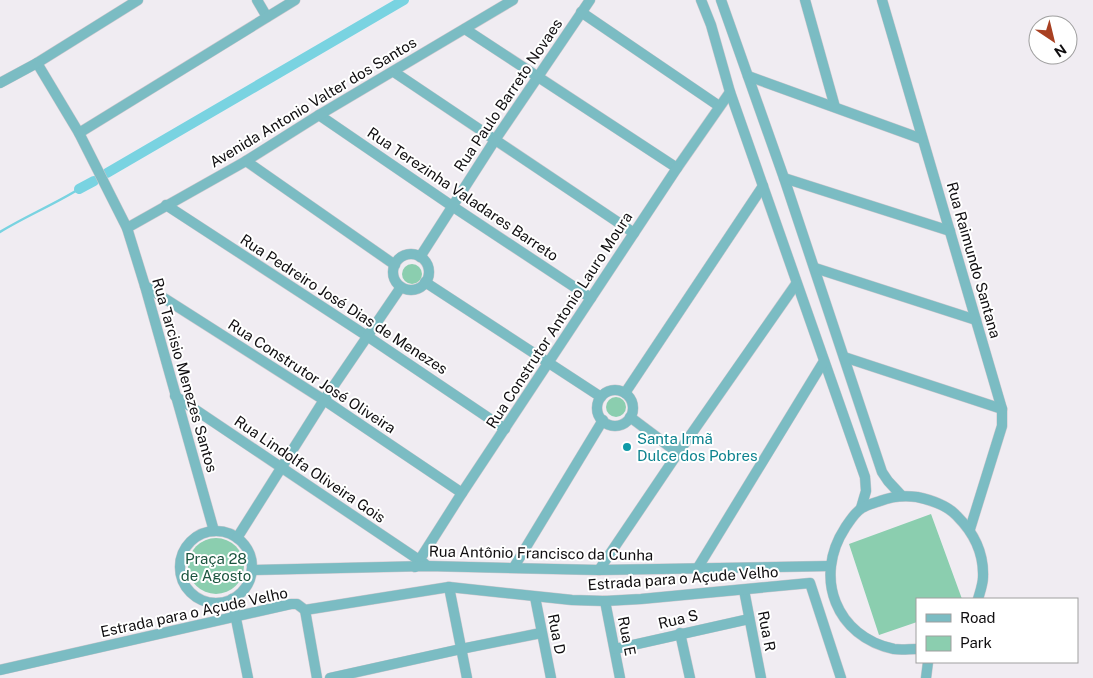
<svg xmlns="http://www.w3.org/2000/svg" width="1093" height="678" font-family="'Public Sans',sans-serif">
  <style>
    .green { fill: #8bceaf }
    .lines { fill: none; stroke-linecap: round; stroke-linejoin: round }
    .stream { stroke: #79d3e1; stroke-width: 2.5 }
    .canal { stroke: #79d3e1; stroke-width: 10 }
    .street-casing { stroke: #ccc8ce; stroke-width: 11 }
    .street { stroke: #7bbcc3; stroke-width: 10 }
    .culture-dot { fill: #0f9aa8; stroke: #fff; stroke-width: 2 }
    .labels { text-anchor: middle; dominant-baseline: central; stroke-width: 4; stroke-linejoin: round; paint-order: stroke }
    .street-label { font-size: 15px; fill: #100e10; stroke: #fff }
    .culture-label { font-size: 15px; fill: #0d838f; stroke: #fff; text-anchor: start }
    .park-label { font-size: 15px; fill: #1c553f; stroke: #fff }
  </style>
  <rect width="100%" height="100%" fill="#f0ecf2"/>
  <!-- green -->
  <g class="green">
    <circle cx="412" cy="274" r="10"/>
    <circle cx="616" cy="407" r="10"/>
    <path d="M 931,514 L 962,599 L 917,599 L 917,622 L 879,635 L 849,544 Z"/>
    <circle cx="216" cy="566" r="28"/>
  </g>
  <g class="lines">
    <!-- stream -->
    <path class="stream" d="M 0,232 C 26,216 53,205 79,189"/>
    <!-- canal -->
    <g class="canal">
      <path d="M 107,173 L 404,0"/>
      <path d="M 79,189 L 94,181"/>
    </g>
    <!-- street casing -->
    <g class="street-casing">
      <g id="street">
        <path d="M 257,0 L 267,17"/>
        <path d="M 701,0 L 711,25 L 730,92 L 865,477 L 866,491 L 861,508"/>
        <path d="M 721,0 L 784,178 L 882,472 L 888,481 L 901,495"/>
        <path d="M 805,0 L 835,107"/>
        <path d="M 882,0 L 1002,409 L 1002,426 L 970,529"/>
        <path d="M 581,12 L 719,106"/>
        <path d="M 465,29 L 677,168"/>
        <path d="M 37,63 L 79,133 L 127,228 L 145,286 L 214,531"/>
        <path d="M 394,72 L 634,233"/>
        <path d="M 748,76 L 922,139"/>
        <path d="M 0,83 L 37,63 L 138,0"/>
        <path d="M 319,115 L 452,206 L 591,298"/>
        <path d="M 79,133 L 295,0"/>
        <path d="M 246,161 L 395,265"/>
        <path d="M 784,178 L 950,231"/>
        <path d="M 166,205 L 367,336 L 505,429"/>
        <path d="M 127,228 L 246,161 L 319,115 L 513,0"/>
        <circle cx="411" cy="272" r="18"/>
        <path d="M 420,257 L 495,140 L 590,0"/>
        <path d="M 815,268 L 976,320"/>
        <path d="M 425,282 L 601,397"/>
        <path d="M 145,286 L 324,400 L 462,493"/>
        <path d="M 844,357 L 1002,409"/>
        <circle cx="615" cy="408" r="18"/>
        <path d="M 625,393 L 763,186"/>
        <path d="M 175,396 L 425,564"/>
        <path d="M 630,417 L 678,453"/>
        <circle cx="216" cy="567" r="36"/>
        <path d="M 237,538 L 324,400 L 401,287"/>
        <path d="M 415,567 L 462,493 L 677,168 L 730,92"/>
        <path d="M 514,567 L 603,420"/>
        <path d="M 697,569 L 824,361"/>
        <path d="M 252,570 L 427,566 L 599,570 L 830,566"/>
        <path d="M 599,570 L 678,453 L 796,284"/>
        <path d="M 449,587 L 467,678"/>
        <path d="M 744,590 L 761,678"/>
        <path d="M 535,597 L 551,678"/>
        <path d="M 232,599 L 248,678"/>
        <path d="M 605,601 L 620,678"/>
        <path d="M 305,610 L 317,678"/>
        <path d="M 680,633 L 690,678"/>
        <path d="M 615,649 L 749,619"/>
        <path d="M 917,649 C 909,649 901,650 894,649 C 836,637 813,577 845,528 C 849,522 855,512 862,508 C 867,505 874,503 880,501 C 893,496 903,495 917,497 C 931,500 947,505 957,516 C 974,533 984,552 983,577 C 983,584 980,592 978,599"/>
        <path d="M 0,670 L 291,604 L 297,604 L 305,610 L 449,587 L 572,600 L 605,601 L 641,599 L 810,583 L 841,678"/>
        <path d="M 330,678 L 461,649 L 541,633"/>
        <path d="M 926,678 L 928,662"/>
      </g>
    </g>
    <!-- street -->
    <use href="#street" class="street"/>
  </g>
  <!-- markers -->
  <circle class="culture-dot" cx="627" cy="447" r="5"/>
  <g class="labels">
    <!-- street labels -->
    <g class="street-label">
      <text transform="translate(508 95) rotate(-56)">Rua Paulo Barreto Novaes</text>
      <text transform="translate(313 102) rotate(-31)">Avenida Antonio Valter dos Santos</text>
      <text transform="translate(463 194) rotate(34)">Rua Terezinha Valadares Barreto</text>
      <text transform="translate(974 260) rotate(74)">Rua Raimundo Santana</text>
      <text transform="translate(344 304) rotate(33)">Rua Pedreiro José Dias de Menezes</text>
      <text transform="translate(559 320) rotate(-57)">Rua Construtor Antonio Lauro Moura</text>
      <text transform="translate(185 375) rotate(74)">Rua Tarcisio Menezes Santos</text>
      <text transform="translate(312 376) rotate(33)">Rua Construtor José Oliveira</text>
      <text transform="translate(310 469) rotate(34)">Rua Lindolfa Oliveira Gois</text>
      <text transform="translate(541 553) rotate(1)">Rua Antônio Francisco da Cunha</text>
      <text transform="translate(683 578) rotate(-4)">Estrada para o Açude Velho</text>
      <text transform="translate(194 612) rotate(-12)">Estrada para o Açude Velho</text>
      <text transform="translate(678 619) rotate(-13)">Rua S</text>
      <text transform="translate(767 631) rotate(79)">Rua R</text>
      <text transform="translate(557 634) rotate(79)">Rua D</text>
      <text transform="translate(627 636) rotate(79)">Rua E</text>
    </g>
    <!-- culture labels -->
    <g class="culture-label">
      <text x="637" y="438">Santa Irmã<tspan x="637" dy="17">Dulce dos Pobres</tspan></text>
    </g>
    <!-- park labels -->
    <g class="park-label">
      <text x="216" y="558">Praça 28<tspan x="216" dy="17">de Agosto</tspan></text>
    </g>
  </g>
  <!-- legend -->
  <rect x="916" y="598" width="162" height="65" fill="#ffffff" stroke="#9f9f9f"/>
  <rect x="926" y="614" width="25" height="8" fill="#7bbcc3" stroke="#9f9f9f"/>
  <text x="960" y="623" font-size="15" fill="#100e10">Road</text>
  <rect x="926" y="636" width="25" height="15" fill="#8bceaf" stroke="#9f9f9f"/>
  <text x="960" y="648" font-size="15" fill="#100e10">Park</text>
  <!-- north arrow -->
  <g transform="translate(1053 40) rotate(145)"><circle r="24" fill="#ffffff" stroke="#9f9f9f"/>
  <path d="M0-4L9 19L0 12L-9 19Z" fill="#a84022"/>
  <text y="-8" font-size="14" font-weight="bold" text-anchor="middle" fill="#100e10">N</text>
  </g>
</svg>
